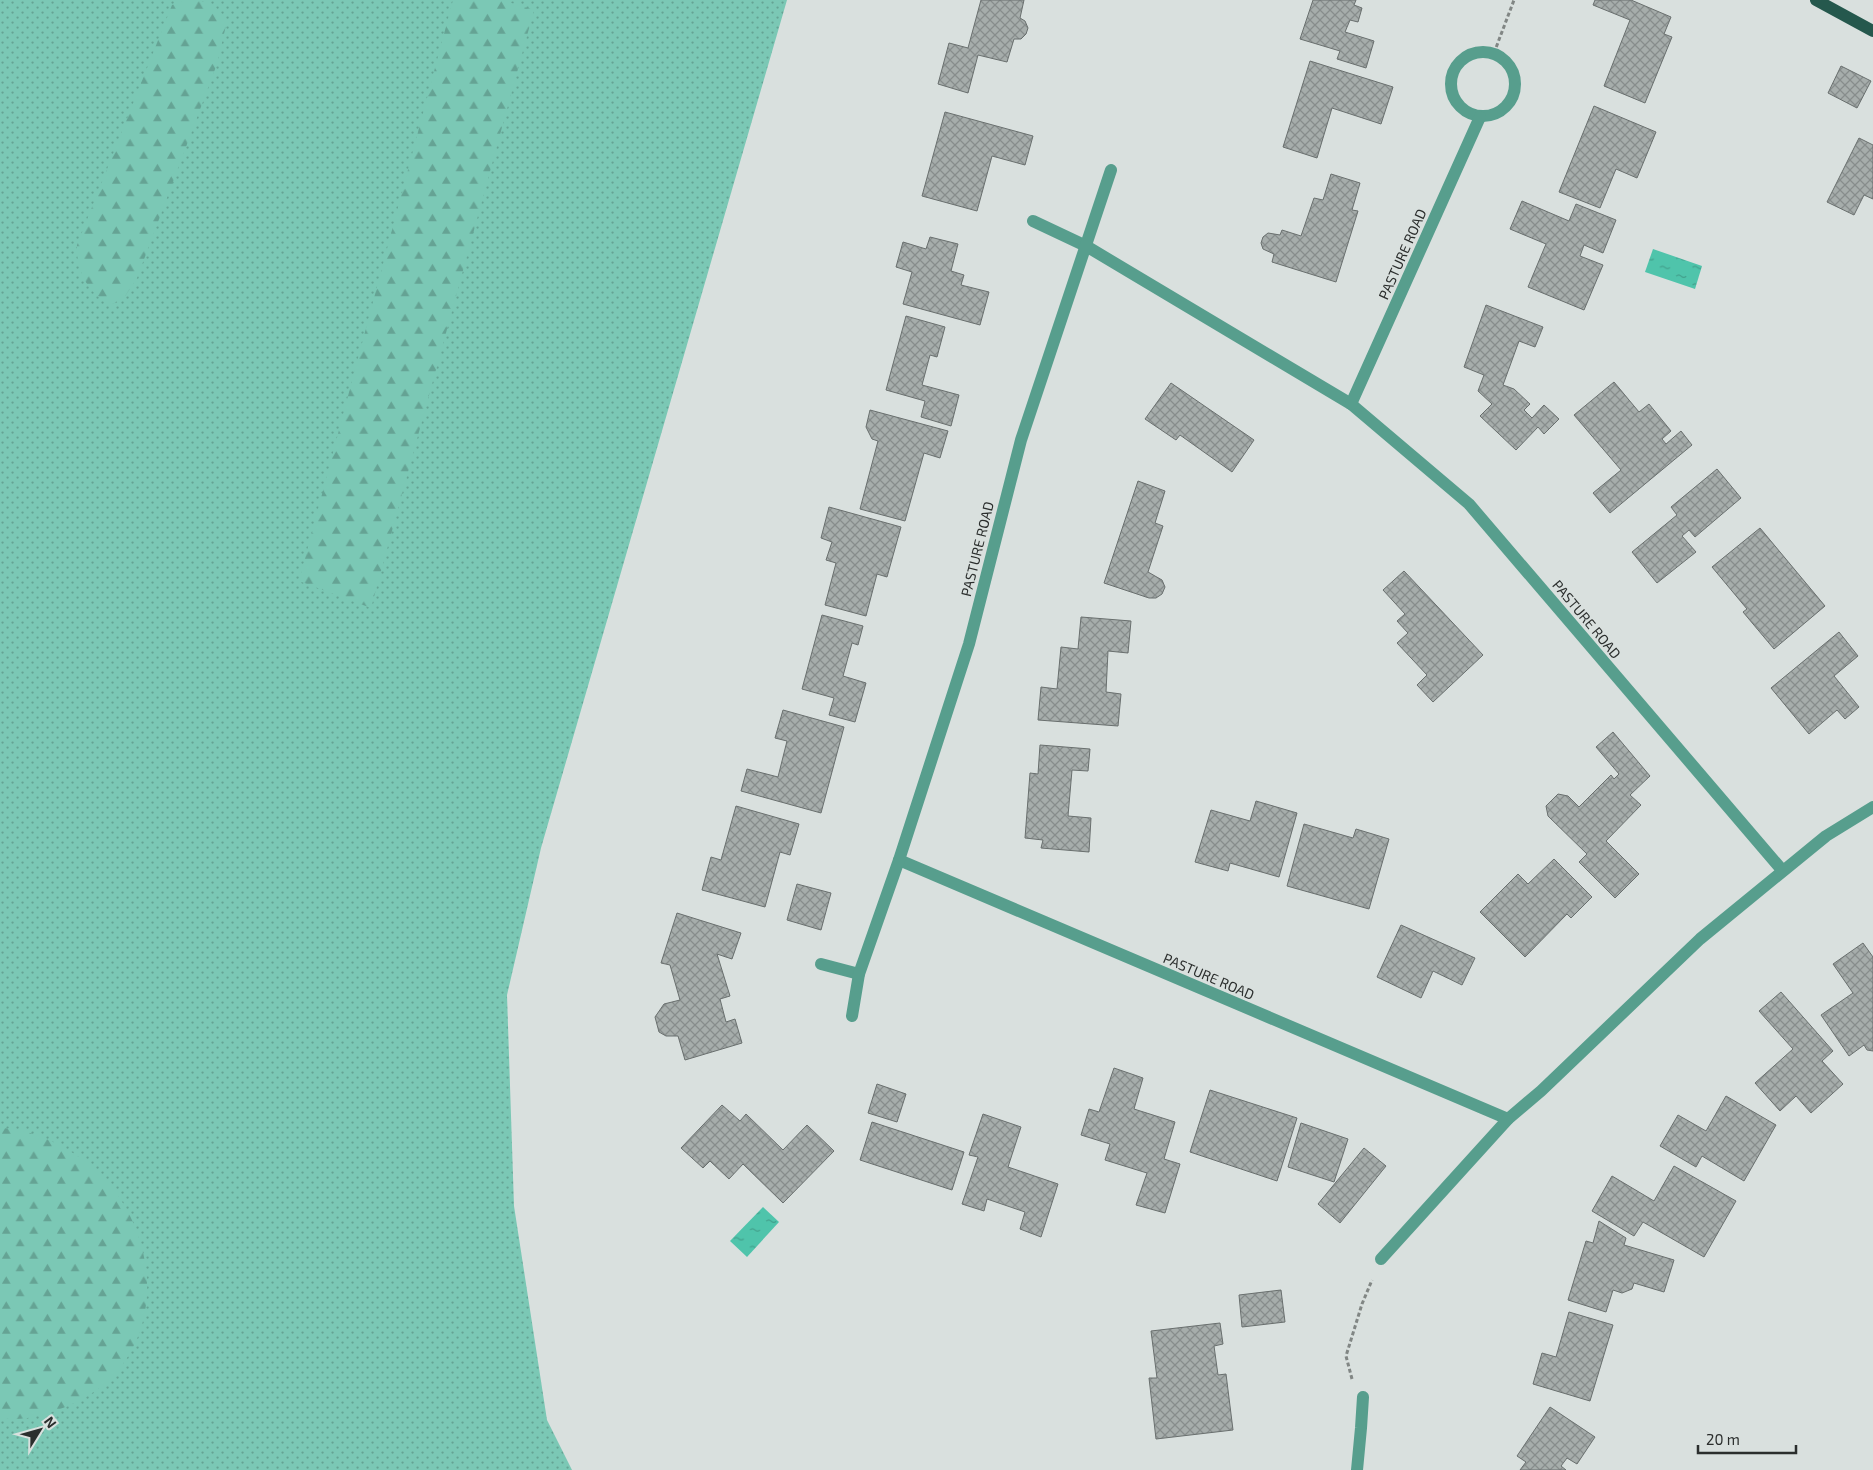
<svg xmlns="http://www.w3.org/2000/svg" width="1873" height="1470" font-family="'Exo 2',sans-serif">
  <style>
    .grass { fill: url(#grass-dots) }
    .forest { fill: url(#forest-firs) }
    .water { fill: url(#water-ripples) }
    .building { fill: url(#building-cross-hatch); stroke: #696f6e }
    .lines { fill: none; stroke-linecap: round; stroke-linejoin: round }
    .path { stroke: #818684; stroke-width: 3; stroke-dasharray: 4 2.5; stroke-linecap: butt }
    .minor { stroke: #579e8d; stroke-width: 12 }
    .primary { stroke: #25584d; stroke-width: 12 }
    .labels { text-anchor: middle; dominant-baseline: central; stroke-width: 4.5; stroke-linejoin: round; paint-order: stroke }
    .street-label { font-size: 14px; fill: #2b2e2d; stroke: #d9e0de }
  </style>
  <defs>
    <pattern id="grass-dots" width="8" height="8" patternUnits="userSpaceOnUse" patternTransform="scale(1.25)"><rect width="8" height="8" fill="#7bc8b5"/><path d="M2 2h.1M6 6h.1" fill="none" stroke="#65a394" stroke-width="1.8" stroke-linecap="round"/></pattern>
    <pattern id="forest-firs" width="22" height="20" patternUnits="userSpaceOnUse" patternTransform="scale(1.25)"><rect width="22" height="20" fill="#7bc8b5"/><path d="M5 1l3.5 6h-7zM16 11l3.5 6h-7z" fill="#65a394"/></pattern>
    <pattern id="water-ripples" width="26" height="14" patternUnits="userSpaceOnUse" patternTransform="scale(1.25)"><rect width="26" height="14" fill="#4fc4ab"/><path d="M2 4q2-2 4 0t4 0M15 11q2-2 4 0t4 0" fill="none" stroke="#42a08c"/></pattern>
    <pattern id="building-cross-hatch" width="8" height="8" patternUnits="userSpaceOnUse" patternTransform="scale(1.25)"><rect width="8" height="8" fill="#a6adab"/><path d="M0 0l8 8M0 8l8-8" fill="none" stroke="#878d8c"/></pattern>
  </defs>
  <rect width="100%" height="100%" fill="#d9e0de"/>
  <!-- grass -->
  <path class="grass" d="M 0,0 L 787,0 L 541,848 L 507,995 L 514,1206 L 547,1420 L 572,1470 L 0,1470 Z"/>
  <!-- forest -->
  <g class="forest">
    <path d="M 185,0 C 206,0 215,3 227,21 L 217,64 L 137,278 L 122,301 L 109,305 C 87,291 76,271 77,245 L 172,5 Z"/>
    <path d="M 453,0 L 501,0 L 534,10 L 371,608 L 299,581 Z"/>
    <path d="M 0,1128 C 23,1128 48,1138 68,1150 C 81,1158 94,1167 104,1178 C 168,1248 164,1365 70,1405 C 49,1414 23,1422 0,1418 Z"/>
  </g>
  <!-- water -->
  <g class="water">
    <path d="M 1653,249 L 1702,266 L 1695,289 L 1645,272 Z"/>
    <path d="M 763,1207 L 779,1222 L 747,1257 L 730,1241 Z"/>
  </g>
  <!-- building -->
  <g class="building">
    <path d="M 981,0 L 1024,0 L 1020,18 L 1025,21 L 1028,28 L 1026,34 L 1021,39 L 1014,39 L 1007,62 L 978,55 L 968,93 L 938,84 L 949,43 L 968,48 Z"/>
    <path d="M 1313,0 L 1356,0 L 1354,5 L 1362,8 L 1358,22 L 1350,20 L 1345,32 L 1374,41 L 1366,68 L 1337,59 L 1340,51 L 1300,39 Z"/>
    <path d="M 1595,0 L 1631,0 L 1671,17 L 1664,34 L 1672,37 L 1645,103 L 1604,86 L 1630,20 L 1593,5 Z"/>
    <path d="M 1310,61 L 1393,87 L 1381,124 L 1332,108 L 1317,158 L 1283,147 Z"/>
    <path d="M 1841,66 L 1871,81 L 1857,108 L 1828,93 Z"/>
    <path d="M 1594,106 L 1656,132 L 1637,178 L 1616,169 L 1600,208 L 1559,192 Z"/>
    <path d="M 945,112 L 1033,136 L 1025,165 L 992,156 L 977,211 L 922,196 Z"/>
    <path d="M 1859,138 L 1873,145 L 1873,199 L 1864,195 L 1854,215 L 1827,202 Z"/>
    <path d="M 1331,174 L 1360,183 L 1352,210 L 1358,211 L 1336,282 L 1272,262 L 1274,254 L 1263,249 L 1261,243 L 1263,237 L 1268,233 L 1280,235 L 1282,230 L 1301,236 L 1314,198 L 1323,200 Z"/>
    <path d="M 1522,201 L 1569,221 L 1576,204 L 1616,220 L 1603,253 L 1584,245 L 1580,256 L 1603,265 L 1584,310 L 1528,287 L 1546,244 L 1510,229 Z"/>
    <path d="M 930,237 L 958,244 L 951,271 L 964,275 L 961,285 L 989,292 L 980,325 L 903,304 L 912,272 L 896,267 L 903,242 L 926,249 Z"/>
    <path d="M 1486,305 L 1543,327 L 1535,347 L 1519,341 L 1503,385 L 1514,389 L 1530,404 L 1524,410 L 1532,418 L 1544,405 L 1559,419 L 1544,434 L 1538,427 L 1516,450 L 1480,416 L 1492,404 L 1478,391 L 1484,375 L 1464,367 Z"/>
    <path d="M 906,316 L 945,327 L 937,357 L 930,355 L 922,385 L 959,395 L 951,426 L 921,417 L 925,401 L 886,390 Z"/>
    <path d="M 1614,382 L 1639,412 L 1649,404 L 1671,431 L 1662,439 L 1666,444 L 1681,431 L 1692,445 L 1610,513 L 1593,493 L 1621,470 L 1574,415 Z"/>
    <path d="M 1171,383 L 1254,440 L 1232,472 L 1180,435 L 1176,440 L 1145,419 Z"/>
    <path d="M 870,410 L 948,431 L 940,458 L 924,453 L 905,521 L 860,509 L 878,441 L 872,439 L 866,427 Z"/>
    <path d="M 1717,469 L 1741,498 L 1695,537 L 1689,530 L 1682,536 L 1696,552 L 1657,583 L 1632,552 L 1677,515 L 1671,507 Z"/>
    <path d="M 1138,481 L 1165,491 L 1155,523 L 1163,526 L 1148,572 L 1162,580 L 1165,587 L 1162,594 L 1156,598 L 1149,598 L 1104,583 Z"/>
    <path d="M 829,507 L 901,527 L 887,577 L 877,574 L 866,616 L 825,605 L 836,563 L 826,560 L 832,542 L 821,538 Z"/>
    <path d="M 1760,528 L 1825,606 L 1774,649 L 1743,612 L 1747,609 L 1712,567 Z"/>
    <path d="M 1404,571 L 1483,655 L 1433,702 L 1417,685 L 1427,675 L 1397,643 L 1408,633 L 1397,621 L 1405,614 L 1383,590 Z"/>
    <path d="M 822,615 L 863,626 L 858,645 L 852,643 L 843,676 L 866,683 L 855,722 L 829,715 L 834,698 L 802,689 Z"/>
    <path d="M 1081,617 L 1131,621 L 1128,653 L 1108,651 L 1106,692 L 1121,694 L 1118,726 L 1038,720 L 1041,687 L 1057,689 L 1061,647 L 1078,649 Z"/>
    <path d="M 1839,632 L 1858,656 L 1834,676 L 1859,707 L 1845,719 L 1837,710 L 1809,734 L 1771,688 Z"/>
    <path d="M 783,710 L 844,727 L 821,813 L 741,791 L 747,769 L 778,777 L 787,741 L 775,738 Z"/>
    <path d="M 1613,732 L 1650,776 L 1630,795 L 1641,805 L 1606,841 L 1639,874 L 1615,898 L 1579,862 L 1587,854 L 1548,816 L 1546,806 L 1558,794 L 1568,796 L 1579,807 L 1611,775 L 1614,779 L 1619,774 L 1596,747 Z"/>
    <path d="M 1040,745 L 1090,749 L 1088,771 L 1072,770 L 1068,816 L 1091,818 L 1089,852 L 1041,848 L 1043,840 L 1025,838 L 1030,773 L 1038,774 Z"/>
    <path d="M 1256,801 L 1297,813 L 1279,877 L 1230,863 L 1228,871 L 1195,862 L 1211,810 L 1250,821 Z"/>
    <path d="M 736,806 L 799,824 L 790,855 L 780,852 L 765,907 L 702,890 L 711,857 L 721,860 Z"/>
    <path d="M 1304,824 L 1353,838 L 1356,829 L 1389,839 L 1369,909 L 1287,886 Z"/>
    <path d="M 1554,859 L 1592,897 L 1571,918 L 1567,914 L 1525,957 L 1480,912 L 1518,874 L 1528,884 Z"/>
    <path d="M 797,884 L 831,893 L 821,930 L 787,920 Z"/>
    <path d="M 677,913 L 741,933 L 732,959 L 717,954 L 730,996 L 720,999 L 726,1022 L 735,1019 L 742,1043 L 685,1060 L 678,1036 L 666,1036 L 659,1032 L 655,1017 L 664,1004 L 680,1000 L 670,965 L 661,963 Z"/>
    <path d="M 1401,925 L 1475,958 L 1462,985 L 1433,971 L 1421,998 L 1377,977 Z"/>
    <path d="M 1863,943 L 1873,957 L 1873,1051 L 1867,1050 L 1864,1045 L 1849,1056 L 1821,1015 L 1853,993 L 1833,964 Z"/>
    <path d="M 1781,992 L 1833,1051 L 1822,1061 L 1843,1084 L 1811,1113 L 1796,1096 L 1780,1111 L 1755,1083 L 1793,1049 L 1759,1011 Z"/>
    <path d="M 1114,1068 L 1143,1078 L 1134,1109 L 1175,1122 L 1164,1159 L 1180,1164 L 1165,1213 L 1136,1205 L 1147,1173 L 1105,1160 L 1110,1144 L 1081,1135 L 1089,1109 L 1099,1112 Z"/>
    <path d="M 877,1084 L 906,1094 L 897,1122 L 868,1113 Z"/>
    <path d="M 1210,1090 L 1297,1118 L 1277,1181 L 1190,1152 Z"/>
    <path d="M 1726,1096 L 1776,1125 L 1744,1181 L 1702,1156 L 1696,1167 L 1660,1146 L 1678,1115 L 1706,1131 Z"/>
    <path d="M 722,1105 L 740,1121 L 746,1114 L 783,1150 L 807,1125 L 834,1151 L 783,1203 L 743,1164 L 729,1179 L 710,1161 L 703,1168 L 681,1148 Z"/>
    <path d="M 983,1114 L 1021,1127 L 1008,1167 L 1058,1184 L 1041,1237 L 1020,1229 L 1025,1212 L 987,1199 L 984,1211 L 962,1204 L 978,1157 L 969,1155 Z"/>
    <path d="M 872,1122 L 964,1152 L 952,1190 L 860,1160 Z"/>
    <path d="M 1301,1123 L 1348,1139 L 1334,1182 L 1288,1167 Z"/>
    <path d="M 1364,1148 L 1386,1166 L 1340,1223 L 1318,1204 Z"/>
    <path d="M 1674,1166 L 1736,1201 L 1704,1257 L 1643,1222 L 1634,1236 L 1592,1211 L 1612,1176 L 1654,1201 Z"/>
    <path d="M 1599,1221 L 1626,1238 L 1624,1245 L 1674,1260 L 1664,1292 L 1634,1283 L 1632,1289 L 1622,1293 L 1613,1290 L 1606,1312 L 1568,1300 L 1586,1241 L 1593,1243 Z"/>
    <path d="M 1281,1290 L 1285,1322 L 1242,1327 L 1239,1295 Z"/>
    <path d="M 1569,1312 L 1613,1325 L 1590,1401 L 1533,1384 L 1542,1353 L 1556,1357 Z"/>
    <path d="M 1220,1323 L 1223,1344 L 1214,1346 L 1218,1375 L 1226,1374 L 1233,1430 L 1156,1439 L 1149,1378 L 1157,1378 L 1151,1331 Z"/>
    <path d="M 1550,1407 L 1595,1437 L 1577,1464 L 1567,1458 L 1561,1466 L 1566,1470 L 1520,1470 L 1526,1462 L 1517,1456 Z"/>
  </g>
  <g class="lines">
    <!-- path -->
    <g class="path">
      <path d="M 1494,53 L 1514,0"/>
      <path d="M 1352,1379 L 1346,1356 L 1362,1304 L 1372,1280"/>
    </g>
    <!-- minor -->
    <g class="minor">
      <circle cx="1483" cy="84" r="32"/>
      <path d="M 1033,221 L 1086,246 L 1351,404 L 1469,504 L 1782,870"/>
      <path d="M 1351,404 L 1480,117"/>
      <path d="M 899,860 L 1508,1119"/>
      <path d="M 821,964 L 859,974"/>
      <path d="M 852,1016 L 859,974 L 899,860 L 969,644 L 1021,440 L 1111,170"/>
      <path d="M 1381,1259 L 1508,1119 L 1541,1091 L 1700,939 L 1826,836 L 1873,807"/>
      <path d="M 1357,1470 L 1361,1428 L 1363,1397"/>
    </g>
    <!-- primary -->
    <path class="primary" d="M 1816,0 L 1873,31"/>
  </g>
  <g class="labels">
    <!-- street labels -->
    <g class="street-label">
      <text transform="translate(1402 254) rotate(-66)">PASTURE ROAD</text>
      <text transform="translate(977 549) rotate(-76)">PASTURE ROAD</text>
      <text transform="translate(1587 619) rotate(50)">PASTURE ROAD</text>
      <text transform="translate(1209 976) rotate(23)">PASTURE ROAD</text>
    </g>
  </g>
  <!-- north arrow -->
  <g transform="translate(40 1430) rotate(53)" stroke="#d9e0de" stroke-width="4" paint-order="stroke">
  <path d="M0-4L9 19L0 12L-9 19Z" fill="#2b2e2d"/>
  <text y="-8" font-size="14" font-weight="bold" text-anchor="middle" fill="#2b2e2d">N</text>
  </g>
  <!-- scale -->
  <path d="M1698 1445v8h98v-8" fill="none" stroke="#2b2e2d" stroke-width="2.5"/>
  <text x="1706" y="1445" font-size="15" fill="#2b2e2d" stroke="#d9e0de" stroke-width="4" paint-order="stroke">20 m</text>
</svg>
